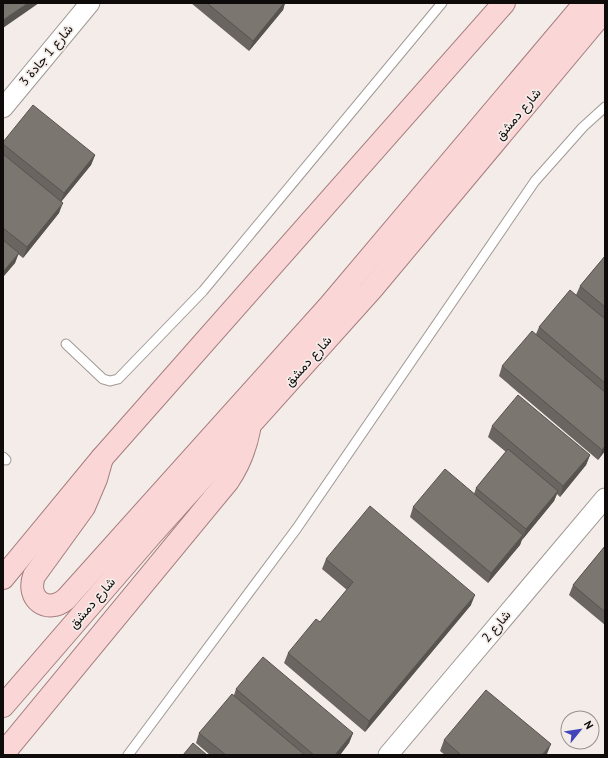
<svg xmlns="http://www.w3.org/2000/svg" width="608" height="758" font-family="'PT Sans',Vazirmatn,sans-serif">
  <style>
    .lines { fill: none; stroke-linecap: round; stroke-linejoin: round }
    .lane-casing { stroke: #a09995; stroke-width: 11 }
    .street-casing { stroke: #a09995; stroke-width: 21 }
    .primary-casing { stroke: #a57d7e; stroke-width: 24 }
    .lane { stroke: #fff; stroke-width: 9 }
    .street { stroke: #fff; stroke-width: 19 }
    .primary { stroke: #fad6d7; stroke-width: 22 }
    .wall { fill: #6b6561 }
    .shaded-wall { fill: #57534f }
    .building { fill: #7c7671; stroke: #57534f }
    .labels { text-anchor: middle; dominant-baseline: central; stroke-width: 3.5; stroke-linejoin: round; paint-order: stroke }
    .street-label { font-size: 13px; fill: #0e0b0a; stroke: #f4ece8 }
  </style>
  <rect width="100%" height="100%" fill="#f4ece8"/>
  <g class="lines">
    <!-- lane casing -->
    <g class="lane-casing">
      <g id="lane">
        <path d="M 66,344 L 103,379 L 110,381 L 118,379 L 203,291 L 442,3"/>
        <path d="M 3,457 L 6,460"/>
        <path d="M 128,755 L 297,528 L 535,181 L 583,127 L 605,107"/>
      </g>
    </g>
    <!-- street casing -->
    <g class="street-casing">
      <g id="street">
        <path d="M 3,108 L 90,3"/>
        <path d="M 388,755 L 605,498"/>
      </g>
    </g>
    <!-- primary casing -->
    <g class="primary-casing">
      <g id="primary">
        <path d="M 102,458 L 96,479 L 84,507 L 34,576 C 26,599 47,615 66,599 L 330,305 L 585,3"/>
        <path d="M 3,578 L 102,458 L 504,3"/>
        <path d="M 3,706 L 151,535 L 371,290 L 605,10"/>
        <path d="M 3,754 L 228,481 C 239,465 245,450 249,430"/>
      </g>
    </g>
    <!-- lane -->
    <use href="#lane" class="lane"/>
    <!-- street -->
    <use href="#street" class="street"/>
    <!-- primary -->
    <use href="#primary" class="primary"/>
  </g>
  <!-- wall -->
  <g class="wall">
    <path d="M 191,3 L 285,3 L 283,10 L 249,51 Z"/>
    <path d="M 3,142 L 95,155 L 91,165 L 61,202 L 59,213 L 23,258 L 18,254 L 15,263 L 3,277 Z"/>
    <path d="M 605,256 L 605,451 L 598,460 L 499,376 L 502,366 L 536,334 L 539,327 L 576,295 L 580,286 Z"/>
    <path d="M 492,426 L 590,455 L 586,465 L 560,497 L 557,494 L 554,501 L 522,540 L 520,545 L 488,583 L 410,517 L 413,507 L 474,494 L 476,488 L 506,452 L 488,437 Z"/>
    <path d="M 605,546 L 605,625 L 569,595 L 573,585 Z"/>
    <path d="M 326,559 L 471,605 L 365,732 L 284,663 L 288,653 L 320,622 L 347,590 L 322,569 Z"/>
    <path d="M 236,689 L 353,733 L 349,743 L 340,755 L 210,755 L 196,743 L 199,733 L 234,695 Z"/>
    <path d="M 444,740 L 547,754 L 547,755 L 445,755 L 440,751 Z"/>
  </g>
  <!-- shaded-wall -->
  <g class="shaded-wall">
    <path d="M 28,3 L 39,3 L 3,28 L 3,20 Z"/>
    <path d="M 284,3 L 285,3 L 283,10 L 249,51 L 253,41 Z"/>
    <path d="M 95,155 L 91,165 L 60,203 L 64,193 Z"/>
    <path d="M 63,203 L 59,213 L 23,258 L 27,247 Z"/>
    <path d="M 19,253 L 15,263 L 3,277 L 3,272 Z"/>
    <path d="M 605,446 L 605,451 L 598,460 L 602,450 Z"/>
    <path d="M 590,455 L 586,465 L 560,497 L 563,486 Z"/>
    <path d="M 558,491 L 554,501 L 522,540 L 526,529 Z"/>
    <path d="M 523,535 L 520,545 L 488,583 L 491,573 Z"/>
    <path d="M 475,595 L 471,605 L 365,732 L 369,721 Z"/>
    <path d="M 353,733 L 349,743 L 340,755 L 335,755 Z"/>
    <path d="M 551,744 L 547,754 L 547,755 L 542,755 Z"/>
  </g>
  <!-- building -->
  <g class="building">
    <path d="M 3,3 L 28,3 L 3,20 Z"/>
    <path d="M 207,3 L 284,3 L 253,41 Z"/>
    <path d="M 33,105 L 95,155 L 64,193 L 3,144 L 3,142 Z"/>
    <path d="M 3,154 L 63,203 L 27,247 L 3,228 Z"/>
    <path d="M 3,240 L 19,253 L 3,272 Z"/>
    <path d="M 605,256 L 605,307 L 580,286 Z"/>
    <path d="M 570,290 L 605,319 L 605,383 L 539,327 Z"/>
    <path d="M 532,331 L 605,392 L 605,446 L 602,450 L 502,366 Z"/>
    <path d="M 518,395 L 590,455 L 563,486 L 492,426 Z"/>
    <path d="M 508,449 L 558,491 L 526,529 L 476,488 Z"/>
    <path d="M 445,469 L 523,535 L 491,573 L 413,507 Z"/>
    <path d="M 370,506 L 475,595 L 369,721 L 288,653 L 316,619 L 320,622 L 353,582 L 326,559 Z"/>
    <path d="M 605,546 L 605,612 L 573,585 Z"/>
    <path d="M 263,657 L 353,733 L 335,755 L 314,755 L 236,689 Z"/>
    <path d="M 486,690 L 551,744 L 542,755 L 461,755 L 444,740 Z"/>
    <path d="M 232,694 L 305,755 L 226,755 L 199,733 Z"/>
    <path d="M 193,743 L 207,755 L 183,755 Z"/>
  </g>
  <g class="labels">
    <!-- street labels -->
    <g class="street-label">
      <text transform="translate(46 55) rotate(-50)">شارع 1 جادة 3</text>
      <text transform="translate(518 114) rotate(-50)">شارع دمشق</text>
      <text transform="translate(308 361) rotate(-48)">شارع دمشق</text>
      <text transform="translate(92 603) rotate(-49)">شارع دمشق</text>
      <text transform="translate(496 626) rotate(-50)">شارع 2</text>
    </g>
  </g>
  <!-- border -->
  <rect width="608" height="758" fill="none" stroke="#0e0b0a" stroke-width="8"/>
  <!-- north arrow -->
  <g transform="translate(580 730) rotate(60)"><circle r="19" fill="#f4ece8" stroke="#98928f"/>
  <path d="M0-3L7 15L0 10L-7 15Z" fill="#4245ba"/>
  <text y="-6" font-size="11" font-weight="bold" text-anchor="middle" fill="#0e0b0a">N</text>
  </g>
</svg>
